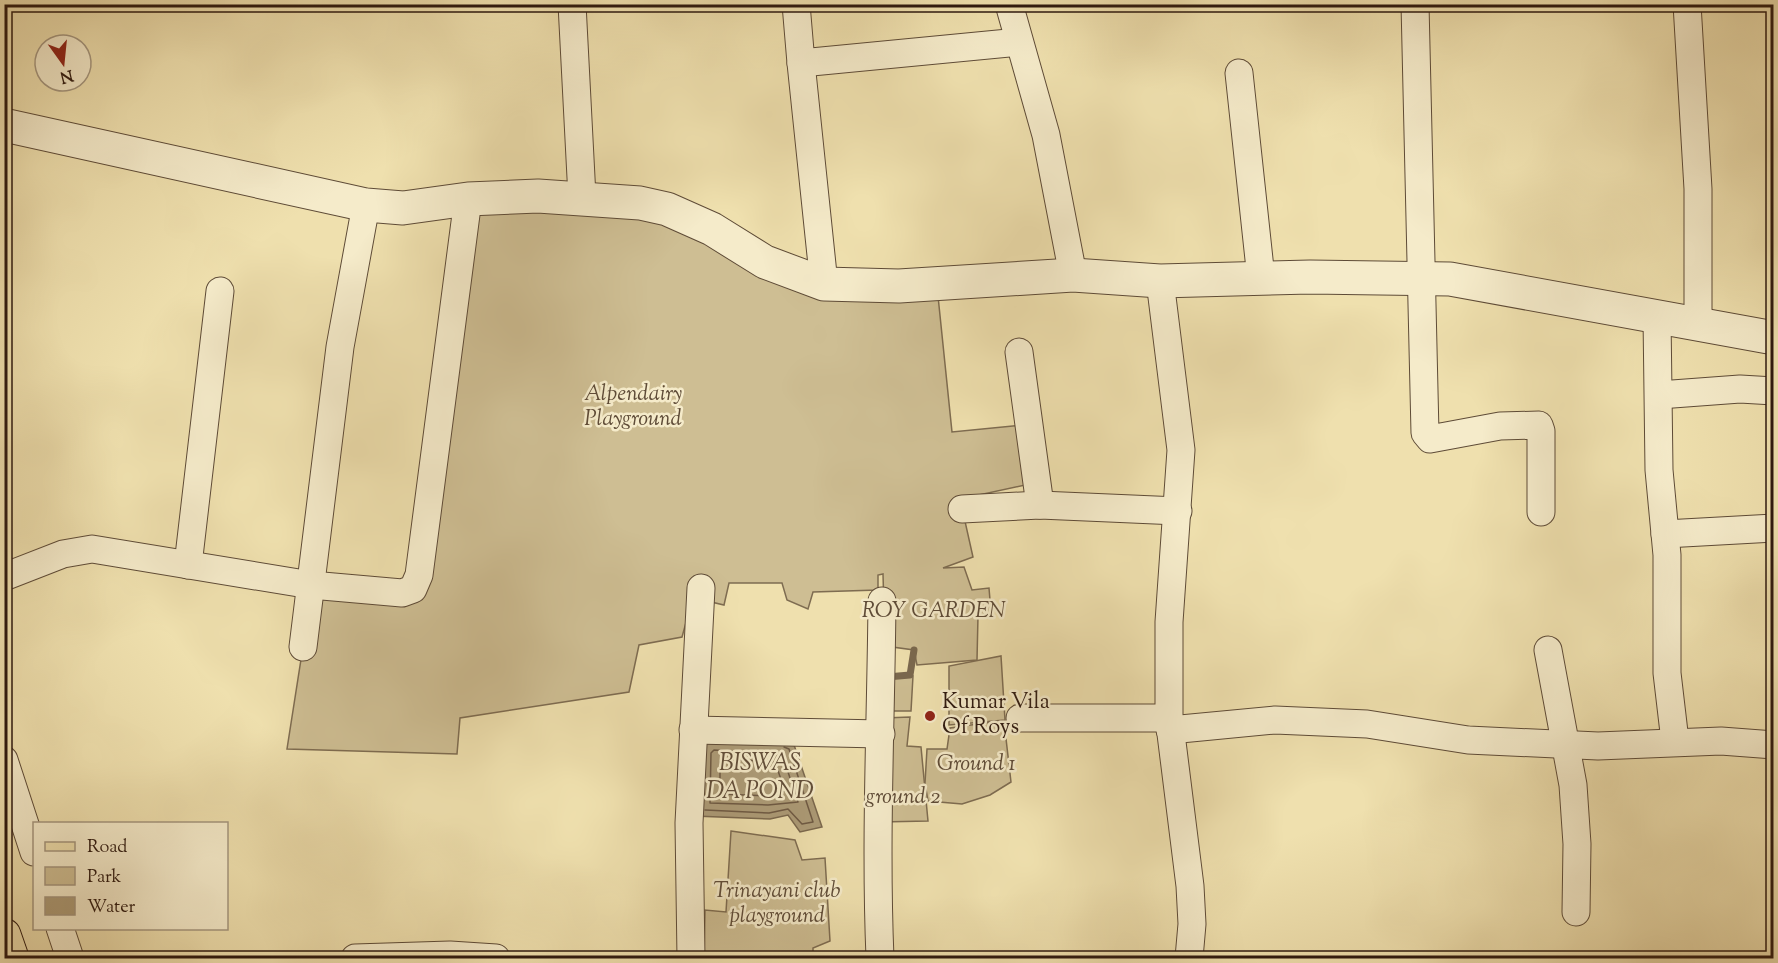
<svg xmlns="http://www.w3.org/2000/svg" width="1778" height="963" font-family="'Sorts Mill Goudy',serif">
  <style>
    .green { fill: #cebe93; stroke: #7e6c51; stroke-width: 1.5 }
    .water { fill: #ad9c78; stroke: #7a684e; stroke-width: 1.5 }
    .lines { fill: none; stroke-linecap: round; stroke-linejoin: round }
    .shore { stroke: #6e5a44; stroke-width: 1.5 }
    .stream { stroke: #7a684e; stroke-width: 7 }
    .minor-casing { stroke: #5e4b37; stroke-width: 29 }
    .tertiary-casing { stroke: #5e4b37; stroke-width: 35 }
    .primary-casing { stroke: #2e190f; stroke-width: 35 }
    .minor { stroke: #f5ebca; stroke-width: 27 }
    .tertiary { stroke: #f5ebca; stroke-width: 33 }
    .primary { stroke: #efe0ae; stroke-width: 33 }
    .poi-dot { fill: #8f2418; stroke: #f5ebca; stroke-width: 2 }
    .labels { text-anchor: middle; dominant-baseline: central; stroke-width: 5; stroke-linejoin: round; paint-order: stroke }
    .park-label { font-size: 22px; font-style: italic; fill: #5e4b37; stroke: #f5ebca }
    .poi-label { font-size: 22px; fill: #2e190f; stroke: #f5ebca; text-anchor: start }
    .water-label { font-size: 24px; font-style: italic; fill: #614d39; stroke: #f5ebca }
  </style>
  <rect width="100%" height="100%" fill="#efe0ae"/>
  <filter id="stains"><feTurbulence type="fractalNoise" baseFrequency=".00333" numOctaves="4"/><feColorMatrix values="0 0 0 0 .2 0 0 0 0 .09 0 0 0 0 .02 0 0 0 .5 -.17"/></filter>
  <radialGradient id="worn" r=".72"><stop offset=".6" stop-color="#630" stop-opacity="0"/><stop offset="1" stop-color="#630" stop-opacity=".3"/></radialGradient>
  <!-- green -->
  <g class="green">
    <path d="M 607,203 L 719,238 L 938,296 L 952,432 L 1024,425 L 1030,484 L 960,499 L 973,557 L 943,568 L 964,567 L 972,590 L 989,588 L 991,612 L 978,616 L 977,660 L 917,665 L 914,650 L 885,646 L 883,574 L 878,575 L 878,590 L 813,592 L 808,609 L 787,600 L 782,583 L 729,583 L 724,605 L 703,600 L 697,583 L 682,637 L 639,645 L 629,692 L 460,718 L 457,754 L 287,749 L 312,589 L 416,601 L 474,206 Z"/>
    <path d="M 1001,656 L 1005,720 L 949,725 L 949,666 Z"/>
    <path d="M 913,676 L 911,711 L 885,711 L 884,679 Z"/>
    <path d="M 910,717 L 907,746 L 921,747 L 928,821 L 880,822 L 884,718 Z"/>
    <path d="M 999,721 L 1005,730 L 1011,782 L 990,795 L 962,804 L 928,801 L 925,783 L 927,749 L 947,749 L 950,728 Z"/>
    <path d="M 731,831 L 795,840 L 802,860 L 825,858 L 830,941 L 813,948 L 813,958 L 704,958 L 705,910 L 726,912 Z"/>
  </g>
  <!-- water -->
  <path class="water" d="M 699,736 L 793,742 L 822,827 L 800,832 L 788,815 L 770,819 L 694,816 Z"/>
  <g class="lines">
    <!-- shore -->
    <g class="shore">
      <path d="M 714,750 L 782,754 L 798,802 L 768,805 L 710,803 L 711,753 Z"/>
      <path d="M 723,759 L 775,762 L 785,791 L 768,796 L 720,794 L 720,762 Z"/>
      <path d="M 705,810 L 769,813 L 788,809 L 802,824 L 813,822 L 789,749 L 784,747"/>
    </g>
    <!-- stream -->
    <path class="stream" d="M 887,677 L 910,675 L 914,650"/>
    <!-- minor casing -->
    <g class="minor-casing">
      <g id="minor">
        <path d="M 572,4 L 582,197"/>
        <path d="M 796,4 L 801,63 L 1019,42"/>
        <path d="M 1009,4 L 1046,135 L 1073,275"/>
        <path d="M 1415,4 L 1425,433 L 1430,439 L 1500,426 L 1539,425 L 1541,431 L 1541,512"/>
        <path d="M 1687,4 L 1698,189 L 1698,322"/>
        <path d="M 801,63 L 824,284"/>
        <path d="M 1239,73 L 1261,278"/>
        <path d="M 1160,281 L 1181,450 L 1169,622 L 1169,718 L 1190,886 L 1192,924 L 1189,958"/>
        <path d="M 1657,317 L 1659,470 L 1667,555 L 1667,673 L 1675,741"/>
        <path d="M 1019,352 L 1040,505"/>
        <path d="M 1659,395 L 1740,389 L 1774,391"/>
        <path d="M 962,509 L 1040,505 L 1178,511"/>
        <path d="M 1665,534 L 1774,528"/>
        <path d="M 188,565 L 220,291"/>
        <path d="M 4,577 L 63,554 L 92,549 L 311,585 L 402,593 L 413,589 L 419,575 L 468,199"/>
        <path d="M 303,647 L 340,347 L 366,205"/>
        <path d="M 1548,650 L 1573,785 L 1577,844 L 1576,912"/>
        <path d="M 1020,718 L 1169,718"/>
        <path d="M 693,730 L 881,734"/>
        <path d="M 1170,730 L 1275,720 L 1367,724 L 1468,740 L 1598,746 L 1721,741 L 1774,745"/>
        <path d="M 4,760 L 34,852"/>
        <path d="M 60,928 L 70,958"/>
        <path d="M 355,958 L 450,955 L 496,958"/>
        <path d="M 691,958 L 689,823 L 701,588"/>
        <path d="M 880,958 C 875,839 881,720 882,601"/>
      </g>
    </g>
    <!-- tertiary casing -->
    <g class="tertiary-casing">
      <path id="tertiary" d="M 4,125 L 366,205 L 403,208 L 468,199 L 538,196 L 640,203 L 667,209 L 712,229 L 765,262 L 824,284 L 899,286 L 1073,275 L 1160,281 L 1310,277 L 1450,279 L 1774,338"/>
    </g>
    <!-- primary casing -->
    <g class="primary-casing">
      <path id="primary" d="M 4,935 L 12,958"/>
    </g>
    <!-- minor -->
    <use href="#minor" class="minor"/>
    <!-- tertiary -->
    <use href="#tertiary" class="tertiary"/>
    <!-- primary -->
    <use href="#primary" class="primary"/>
  </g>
  <!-- markers -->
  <circle class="poi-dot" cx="930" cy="716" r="6"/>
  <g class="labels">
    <!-- park labels -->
    <g class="park-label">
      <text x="633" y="395">Alpendairy<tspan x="633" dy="25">Playground</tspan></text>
      <text x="934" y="612">ROY GARDEN</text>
      <text x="976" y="765">Ground 1</text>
      <text x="903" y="798">ground 2</text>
      <text x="777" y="892">Trinayani club<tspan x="777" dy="25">playground</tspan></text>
    </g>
    <!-- poi labels -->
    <g class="poi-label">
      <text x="942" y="703">Kumar Vila<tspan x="942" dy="25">Of Roys</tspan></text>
    </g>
    <!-- water labels -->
    <g class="water-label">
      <text x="760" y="764">BISWAS<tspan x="760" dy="28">DA POND</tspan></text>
    </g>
  </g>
  <!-- margin -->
  <rect width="1778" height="963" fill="none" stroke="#efe0ae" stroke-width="24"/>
  <rect x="6" y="6" width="1766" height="951" fill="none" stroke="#2e190f" stroke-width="3"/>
  <rect x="12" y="12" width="1754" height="939" fill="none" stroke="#2e190f" stroke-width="1.5"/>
  <!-- legend -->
  <rect x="33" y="822" width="195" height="108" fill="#f5ebca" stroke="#a5977f" stroke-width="1.5"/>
  <rect x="45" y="842" width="30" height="9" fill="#efe0ae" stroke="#a5977f" stroke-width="1.5"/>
  <text x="87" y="852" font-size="18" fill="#2e190f">Road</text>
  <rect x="45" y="867" width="30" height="18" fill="#cebe93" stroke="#a5977f" stroke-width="1.5"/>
  <text x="87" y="882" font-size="18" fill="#2e190f">Park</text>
  <rect x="45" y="897" width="30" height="18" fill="#ad9c78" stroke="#a5977f" stroke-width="1.5"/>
  <text x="87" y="912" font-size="18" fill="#2e190f">Water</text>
  <!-- north arrow -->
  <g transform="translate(63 63) rotate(165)"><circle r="28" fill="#f5ebca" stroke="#a5977f" stroke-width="1.5"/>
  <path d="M0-4.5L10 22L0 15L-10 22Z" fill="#8f2418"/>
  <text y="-9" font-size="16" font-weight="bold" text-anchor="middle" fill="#2e190f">N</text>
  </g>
  <rect width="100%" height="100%" filter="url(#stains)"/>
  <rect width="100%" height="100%" fill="url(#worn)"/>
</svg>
